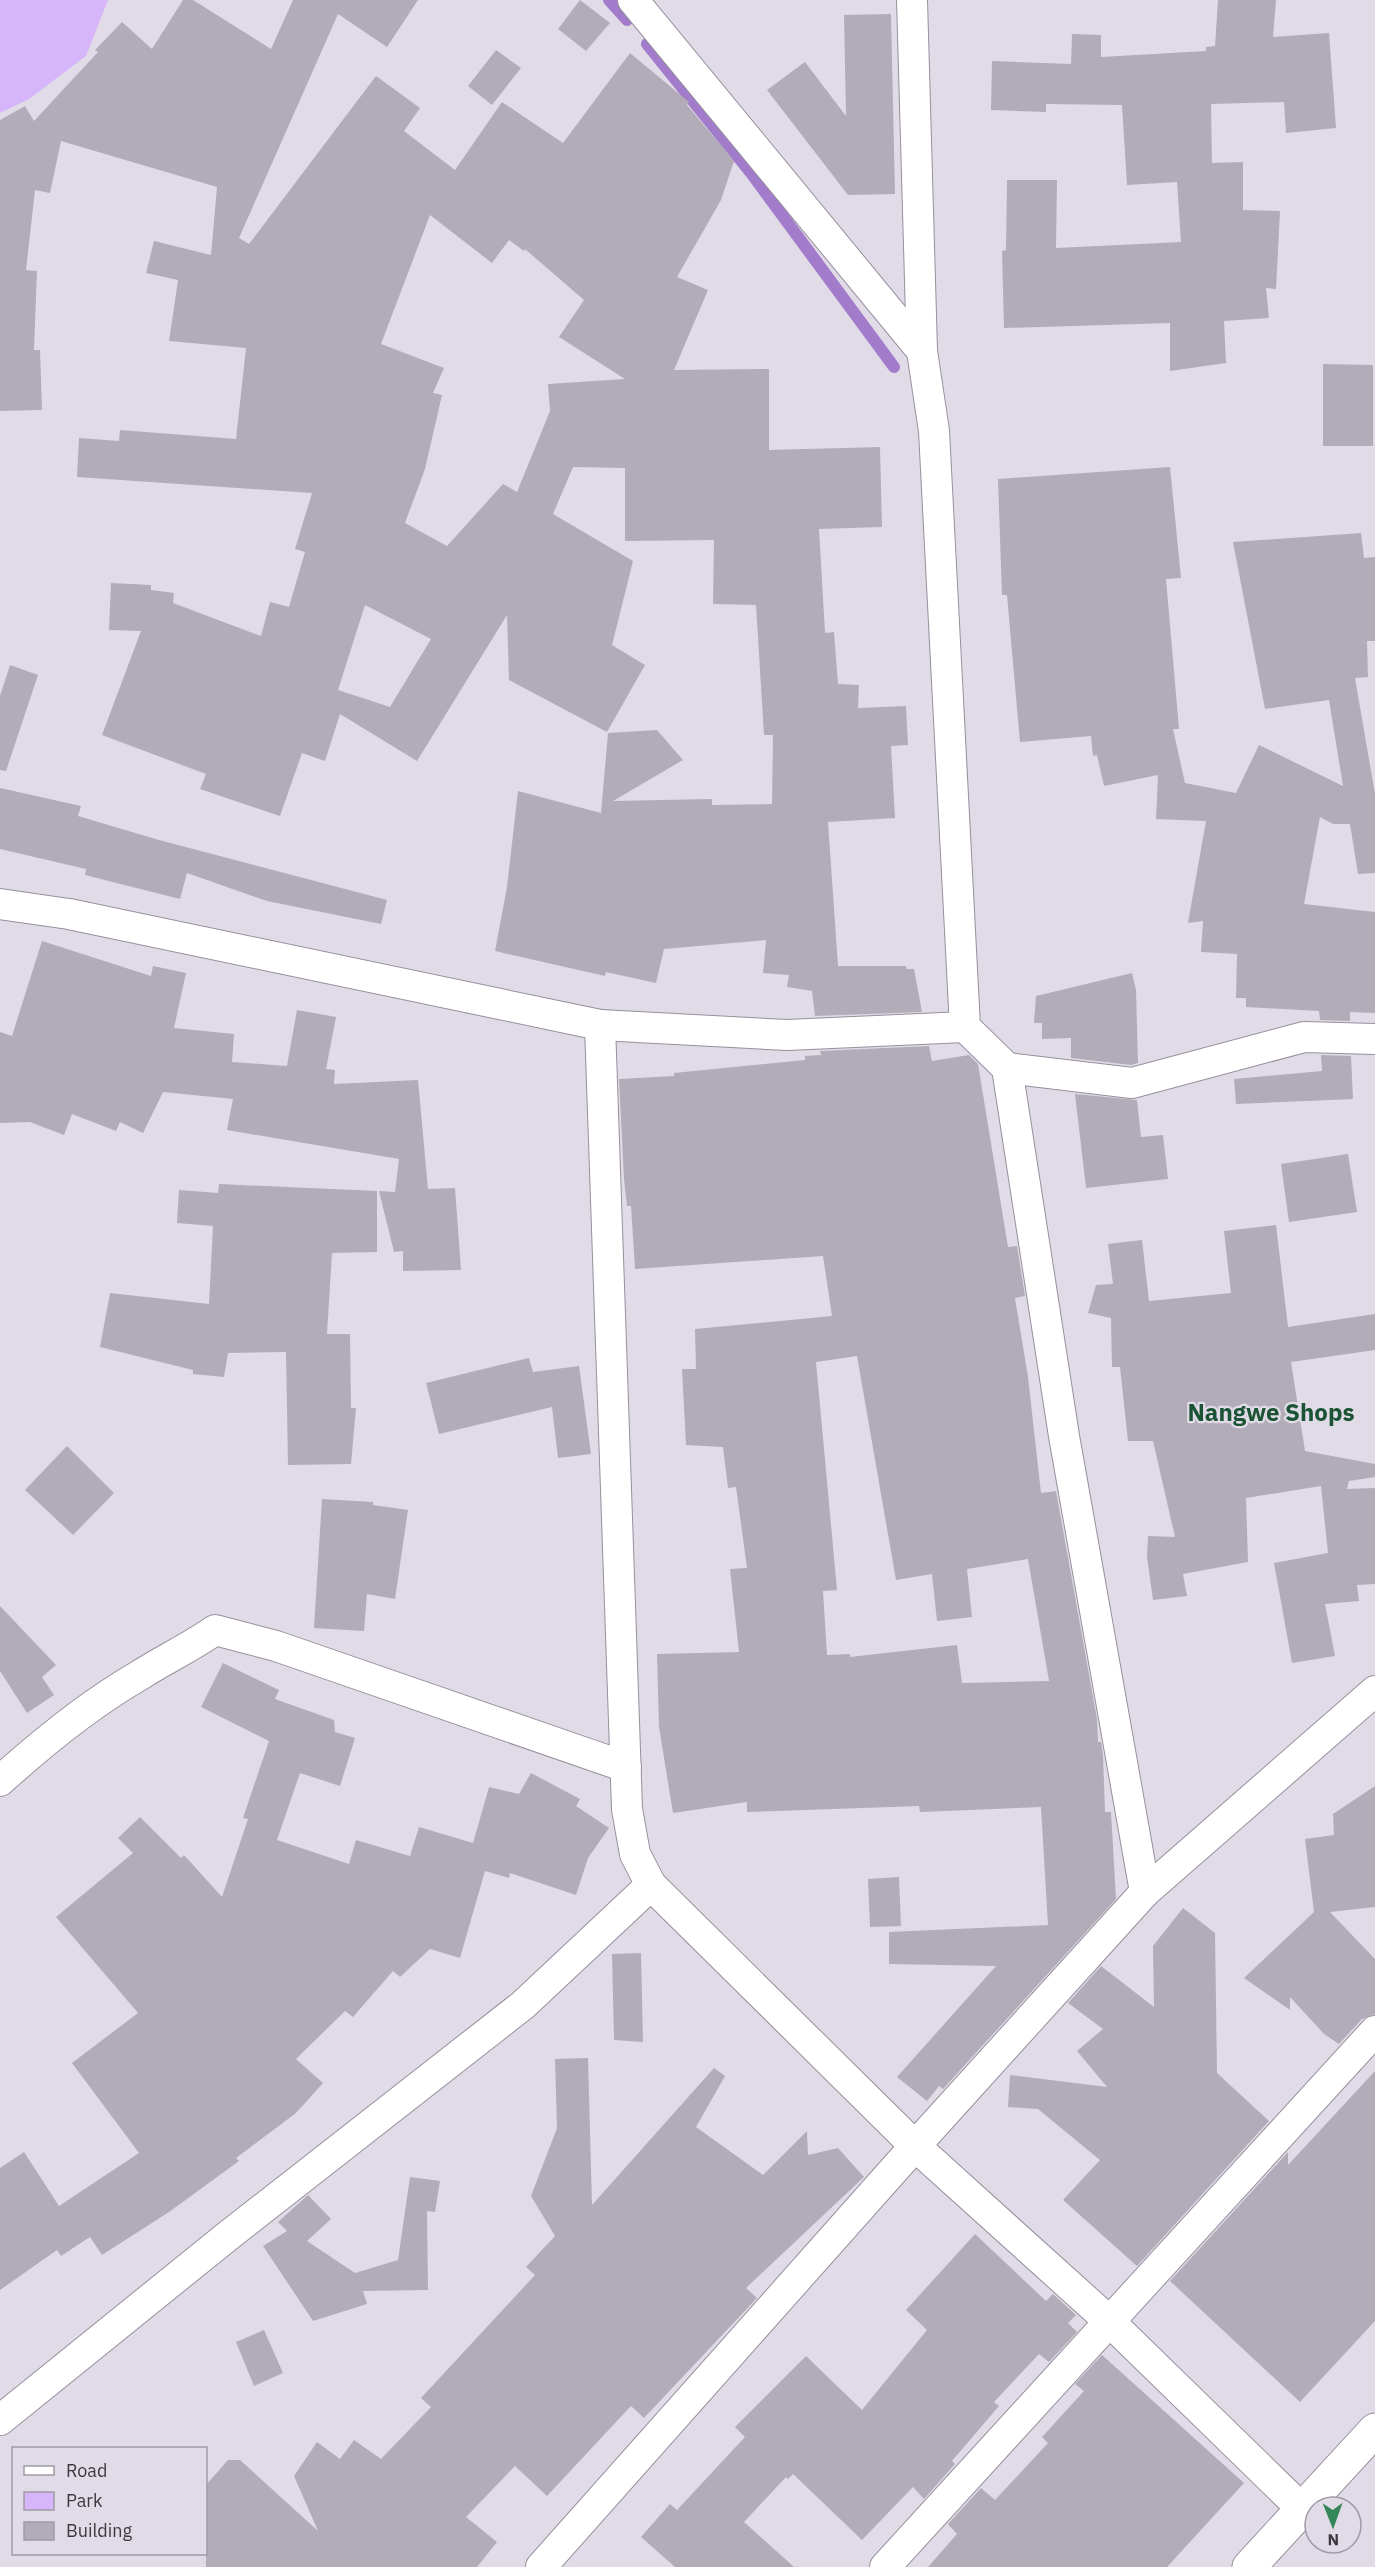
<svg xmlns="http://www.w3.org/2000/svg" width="1375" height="2567" font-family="'IBM Plex Sans',sans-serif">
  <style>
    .green { fill: #d6b5fa }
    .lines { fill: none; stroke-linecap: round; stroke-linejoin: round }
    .stream { stroke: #a27cca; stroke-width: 12 }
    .building { fill: #b1acb8; fill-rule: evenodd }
    .minor-casing { stroke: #95909c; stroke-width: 32 }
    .secondary-casing { stroke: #95909c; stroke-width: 35 }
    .minor { stroke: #fff; stroke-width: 30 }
    .secondary { stroke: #fff; stroke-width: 33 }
    .labels { text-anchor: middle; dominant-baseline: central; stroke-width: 4.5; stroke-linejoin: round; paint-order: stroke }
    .quarter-label { font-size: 24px; font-weight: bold; fill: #1b5435; stroke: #e1dbe8 }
  </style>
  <rect width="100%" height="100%" fill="#e1dbe8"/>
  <!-- green -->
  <path class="green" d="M 0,0 L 108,0 L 86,56 L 29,99 L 0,113 Z"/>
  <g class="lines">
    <!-- stream -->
    <g class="stream">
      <path d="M 609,0 L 627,20"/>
      <path d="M 647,44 L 751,173 L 894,367"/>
    </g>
  </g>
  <!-- building -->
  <g class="building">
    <path d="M 183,0 L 193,0 L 271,49 L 293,0 L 418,0 L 387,47 L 338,14 L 239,238 L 249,244 L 376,76 L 420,108 L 404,131 L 455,170 L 502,102 L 563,143 L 630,53 L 689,102 L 687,105 L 734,161 L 721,200 L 677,277 L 708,290 L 674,370 L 769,369 L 769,450 L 880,447 L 882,527 L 819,529 L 825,633 L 834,632 L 838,684 L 859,685 L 858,708 L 906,706 L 908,745 L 891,746 L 895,818 L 828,822 L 838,966 L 906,966 L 906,969 L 914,969 L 922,1012 L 815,1016 L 812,991 L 787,987 L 789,975 L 763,973 L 766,940 L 664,949 L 656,983 L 606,972 L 605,976 L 495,951 L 507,887 L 518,791 L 601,813 L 608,733 L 657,730 L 683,760 L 613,801 L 712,799 L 712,805 L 772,804 L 773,735 L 764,735 L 756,605 L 713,604 L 714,540 L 625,541 L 625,468 L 573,467 L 553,514 L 633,561 L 612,645 L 645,665 L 607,732 L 509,680 L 507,615 L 417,761 L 340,714 L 325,761 L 302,753 L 280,816 L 200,789 L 206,774 L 102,735 L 141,631 L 109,630 L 111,583 L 151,585 L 151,590 L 174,593 L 173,603 L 261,636 L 270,602 L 289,607 L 305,552 L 295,549 L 312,493 L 77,477 L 79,438 L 119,441 L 120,430 L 236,439 L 246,348 L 169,341 L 178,280 L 146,273 L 154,241 L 211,255 L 217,187 L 61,141 L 50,193 L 35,190 L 26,270 L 37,271 L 34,350 L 40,350 L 42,410 L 0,411 L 0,120 L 25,106 L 34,121 L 98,52 L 95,50 L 122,22 L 152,49 ZM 430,215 L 492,263 L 509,240 L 524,251 L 525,249 L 584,300 L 559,337 L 625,379 L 548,384 L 550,411 L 517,492 L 503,484 L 447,546 L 405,523 L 425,469 L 442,395 L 433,393 L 444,368 L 381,344 ZM 365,605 L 431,639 L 390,707 L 338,690 Z"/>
    <path d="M 580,0 L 610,23 L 586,51 L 558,29 Z"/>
    <path d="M 1218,0 L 1276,0 L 1273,37 L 1329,33 L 1336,128 L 1286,133 L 1284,102 L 1211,104 L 1212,163 L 1243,162 L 1243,210 L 1280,211 L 1276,289 L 1266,288 L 1269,318 L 1224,321 L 1226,363 L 1170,371 L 1170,323 L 1004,328 L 1002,251 L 1006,250 L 1007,180 L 1057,180 L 1056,248 L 1181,242 L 1177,182 L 1127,185 L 1122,105 L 1046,104 L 1046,112 L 991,110 L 992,61 L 1071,64 L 1072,34 L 1101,35 L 1101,57 L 1206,51 L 1206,47 L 1215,46 Z"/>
    <path d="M 891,14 L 895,194 L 848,195 L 767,90 L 805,62 L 846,116 L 844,15 Z"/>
    <path d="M 496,50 L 521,68 L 492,105 L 468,86 Z"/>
    <path d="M 1323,364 L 1373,365 L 1373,446 L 1323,446 Z"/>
    <path d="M 1170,467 L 1181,578 L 1166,579 L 1179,729 L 1173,729 L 1185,783 L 1236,793 L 1259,745 L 1343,786 L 1329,700 L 1265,709 L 1233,542 L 1361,533 L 1364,558 L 1375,557 L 1375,641 L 1367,641 L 1368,677 L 1355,678 L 1375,794 L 1375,873 L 1358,874 L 1350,824 L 1333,824 L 1320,817 L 1304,904 L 1375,912 L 1375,1013 L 1350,1012 L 1350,1021 L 1320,1020 L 1319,1011 L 1246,1007 L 1246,998 L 1236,998 L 1237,954 L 1201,952 L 1203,921 L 1188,923 L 1206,821 L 1156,819 L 1158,775 L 1104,786 L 1097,755 L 1093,756 L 1091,736 L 1020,742 L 1007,595 L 1002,595 L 998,479 Z"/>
    <path d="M 10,665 L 38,675 L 6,771 L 0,770 L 0,696 Z"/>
    <path d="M 0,788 L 81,806 L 78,816 L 159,840 L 387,900 L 381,924 L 267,901 L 187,873 L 180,899 L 85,875 L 86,869 L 0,849 Z"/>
    <path d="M 42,941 L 151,976 L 153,966 L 186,973 L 174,1028 L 234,1034 L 232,1062 L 287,1066 L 297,1010 L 336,1017 L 326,1069 L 335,1070 L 334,1084 L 418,1080 L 428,1189 L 455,1188 L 461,1270 L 403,1271 L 403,1251 L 394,1252 L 379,1191 L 395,1192 L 399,1159 L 227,1130 L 233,1099 L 163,1092 L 143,1133 L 120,1122 L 116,1131 L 72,1114 L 64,1135 L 30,1122 L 0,1123 L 0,1032 L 12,1036 Z"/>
    <path d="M 1132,973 L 1136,990 L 1138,1063 L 1131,1065 L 1071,1058 L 1071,1038 L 1042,1039 L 1042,1023 L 1034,1023 L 1036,996 Z"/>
    <path d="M 929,1046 L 932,1061 L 969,1055 L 978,1064 L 1008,1247 L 1017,1246 L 1025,1296 L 1015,1298 L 1028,1377 L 1041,1493 L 1056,1491 L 1097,1719 L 1098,1742 L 1101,1742 L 1103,1755 L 1105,1812 L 1111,1812 L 1116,1899 L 943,2089 L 939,2086 L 927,2101 L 897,2077 L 996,1966 L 889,1964 L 889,1932 L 1048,1925 L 1041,1807 L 920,1812 L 919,1806 L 747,1812 L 747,1802 L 673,1813 L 659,1727 L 657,1654 L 739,1652 L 730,1569 L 747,1568 L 736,1487 L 728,1488 L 723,1447 L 686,1445 L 682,1369 L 696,1369 L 695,1329 L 832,1316 L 823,1256 L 635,1269 L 631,1206 L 627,1206 L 624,1179 L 619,1079 L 674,1076 L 674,1073 L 805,1060 L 805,1056 L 821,1055 L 820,1051 ZM 857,1356 L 896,1580 L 932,1574 L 937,1621 L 972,1617 L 967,1569 L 1028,1559 L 1049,1681 L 962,1683 L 957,1645 L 850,1657 L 850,1654 L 827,1655 L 823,1591 L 837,1590 L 816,1362 Z"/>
    <path d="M 1321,1055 L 1351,1056 L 1353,1099 L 1236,1104 L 1234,1079 L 1322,1071 Z"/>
    <path d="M 1075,1094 L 1137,1100 L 1141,1137 L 1163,1135 L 1168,1179 L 1086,1188 Z"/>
    <path d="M 1348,1154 L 1357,1212 L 1289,1222 L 1281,1164 Z"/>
    <path d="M 219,1184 L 377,1191 L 377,1252 L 332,1253 L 327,1334 L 350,1334 L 351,1408 L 356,1408 L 351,1464 L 288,1465 L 286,1352 L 228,1353 L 224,1377 L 193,1374 L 193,1370 L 100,1347 L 110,1293 L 209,1304 L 213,1226 L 177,1223 L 179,1190 L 218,1193 Z"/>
    <path d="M 1276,1225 L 1288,1327 L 1375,1314 L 1375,1350 L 1291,1362 L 1305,1451 L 1375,1464 L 1375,1477 L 1349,1481 L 1347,1489 L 1375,1488 L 1375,1584 L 1357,1585 L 1359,1601 L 1325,1604 L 1335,1656 L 1292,1663 L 1274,1563 L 1328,1553 L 1321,1486 L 1246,1498 L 1248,1562 L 1183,1574 L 1187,1596 L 1153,1600 L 1147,1557 L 1148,1536 L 1175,1537 L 1153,1441 L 1128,1441 L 1120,1367 L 1112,1367 L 1111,1318 L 1088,1313 L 1096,1285 L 1113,1284 L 1108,1244 L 1142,1240 L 1149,1301 L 1231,1293 L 1224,1231 Z"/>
    <path d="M 529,1358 L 533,1372 L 579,1366 L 591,1454 L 558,1458 L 552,1407 L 439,1434 L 426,1383 Z"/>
    <path d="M 67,1446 L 114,1493 L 73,1535 L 25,1490 Z"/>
    <path d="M 322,1499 L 373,1502 L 373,1505 L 408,1510 L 395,1599 L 367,1594 L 364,1631 L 314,1628 Z"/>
    <path d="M 0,1606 L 56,1665 L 42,1677 L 54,1695 L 27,1713 L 0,1671 Z"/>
    <path d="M 223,1663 L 279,1690 L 275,1699 L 334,1720 L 335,1732 L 355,1738 L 340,1786 L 300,1773 L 277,1840 L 349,1864 L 356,1840 L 410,1856 L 419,1827 L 473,1843 L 489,1787 L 519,1794 L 531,1773 L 580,1799 L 576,1806 L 609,1828 L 588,1858 L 576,1895 L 510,1873 L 509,1878 L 485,1871 L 460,1958 L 430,1949 L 400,1977 L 393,1971 L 353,2017 L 345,2011 L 296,2059 L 323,2083 L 296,2113 L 236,2158 L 239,2161 L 169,2212 L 102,2255 L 90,2237 L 61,2256 L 57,2250 L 0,2290 L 0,2168 L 24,2152 L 59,2206 L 139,2153 L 72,2063 L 138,2013 L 56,1917 L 133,1853 L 118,1838 L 140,1817 L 181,1858 L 184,1855 L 222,1897 L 248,1819 L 243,1818 L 269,1741 L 201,1707 Z"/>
    <path d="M 1375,1786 L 1375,1907 L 1330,1912 L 1375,1959 L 1375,2014 L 1362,2019 L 1339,2044 L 1324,2034 L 1290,1997 L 1290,2010 L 1244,1978 L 1314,1912 L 1305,1839 L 1334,1835 L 1333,1814 Z"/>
    <path d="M 899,1877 L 901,1926 L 870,1927 L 868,1879 Z"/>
    <path d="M 1183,1908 L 1215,1933 L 1217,2073 L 1269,2121 L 1137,2266 L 1063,2200 L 1100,2160 L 1038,2109 L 1008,2107 L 1010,2075 L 1107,2087 L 1077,2051 L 1103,2029 L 1068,2003 L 1101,1966 L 1154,2007 L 1153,1946 Z"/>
    <path d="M 641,1953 L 643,2042 L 614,2040 L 612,1954 Z"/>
    <path d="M 588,2058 L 592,2205 L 714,2068 L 725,2076 L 696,2127 L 763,2175 L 807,2131 L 808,2155 L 838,2148 L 864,2177 L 746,2288 L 757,2298 L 644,2418 L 631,2406 L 547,2496 L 515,2466 L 466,2517 L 497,2542 L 477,2567 L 206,2567 L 206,2485 L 228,2460 L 240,2460 L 318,2531 L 294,2476 L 317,2442 L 340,2459 L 354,2440 L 381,2459 L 431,2407 L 421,2398 L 535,2275 L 526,2267 L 555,2236 L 531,2196 L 557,2128 L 555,2059 Z"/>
    <path d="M 1375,2071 L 1375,2321 L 1300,2402 L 1170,2281 L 1288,2152 L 1288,2165 Z"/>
    <path d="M 410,2177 L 440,2181 L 435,2212 L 427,2211 L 428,2290 L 363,2291 L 367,2304 L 313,2321 L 263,2246 L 287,2231 L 278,2222 L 308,2195 L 331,2219 L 307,2241 L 355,2273 L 398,2260 Z"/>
    <path d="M 975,2234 L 1046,2301 L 1053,2294 L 1076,2315 L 1068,2323 L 1077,2332 L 1049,2362 L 1039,2354 L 994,2402 L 999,2406 L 952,2461 L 955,2464 L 924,2499 L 913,2487 L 862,2540 L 793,2474 L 788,2479 L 786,2477 L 744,2522 L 794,2567 L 675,2567 L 641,2537 L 670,2504 L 677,2510 L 745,2437 L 735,2427 L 806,2356 L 862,2410 L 927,2330 L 906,2310 Z"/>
    <path d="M 264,2330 L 283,2373 L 254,2386 L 236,2342 Z"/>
    <path d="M 1102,2355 L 1244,2483 L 1167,2567 L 928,2567 L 957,2534 L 948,2524 L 981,2488 L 995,2500 L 1048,2443 L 1042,2437 L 1084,2391 L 1075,2384 Z"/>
  </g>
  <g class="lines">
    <!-- minor casing -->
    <g class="minor-casing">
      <g id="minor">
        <path d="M 633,0 L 922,351"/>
        <path d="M 912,0 L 922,351 L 934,431 L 965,1027 L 1007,1068 L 1064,1436 L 1145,1892"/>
        <path d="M 0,904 L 69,914 L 600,1025 L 787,1035 L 965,1027"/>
        <path d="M 600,1025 L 627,1809 L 635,1854 L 651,1885 L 915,2146 L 1109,2321 L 1302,2509"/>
        <path d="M 1007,1068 L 1132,1083 L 1304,1037 L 1375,1039"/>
        <path d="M 0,1781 C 43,1742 90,1704 140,1675 C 165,1659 191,1647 215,1630 L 276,1646 L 626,1767"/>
        <path d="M 0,2420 L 229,2235 L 523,2005 L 651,1885"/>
        <path d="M 541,2567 L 915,2146 L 1145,1892 L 1375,1691"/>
        <path d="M 885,2567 L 1375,2031"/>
      </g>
    </g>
    <!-- secondary casing -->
    <g class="secondary-casing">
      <path id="secondary" d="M 1249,2567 L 1375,2430"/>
    </g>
    <!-- minor -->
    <use href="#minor" class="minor"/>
    <!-- secondary -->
    <use href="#secondary" class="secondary"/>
  </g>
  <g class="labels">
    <!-- quarter labels -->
    <g class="quarter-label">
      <text x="1271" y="1412">Nangwe Shops</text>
    </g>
  </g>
  <!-- legend -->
  <rect x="12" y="2447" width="195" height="108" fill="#e1dbe8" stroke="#9f9ba4" stroke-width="1.5"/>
  <rect x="24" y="2466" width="30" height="9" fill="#ffffff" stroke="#9f9ba4" stroke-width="1.5"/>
  <text x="66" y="2477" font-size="18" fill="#3d3a3f">Road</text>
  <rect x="24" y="2492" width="30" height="18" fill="#d6b5fa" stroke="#9f9ba4" stroke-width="1.5"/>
  <text x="66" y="2507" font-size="18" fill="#3d3a3f">Park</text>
  <rect x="24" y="2522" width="30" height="18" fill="#b1acb8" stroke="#9f9ba4" stroke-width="1.5"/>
  <text x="66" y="2537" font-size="18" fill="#3d3a3f">Building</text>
  <!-- north arrow -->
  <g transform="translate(1333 2525) rotate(179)"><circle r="28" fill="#e1dbe8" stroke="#9f9ba4" stroke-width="1.5"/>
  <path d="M0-4.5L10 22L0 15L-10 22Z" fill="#358759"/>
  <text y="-9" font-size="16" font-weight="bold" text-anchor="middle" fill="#3d3a3f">N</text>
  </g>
</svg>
